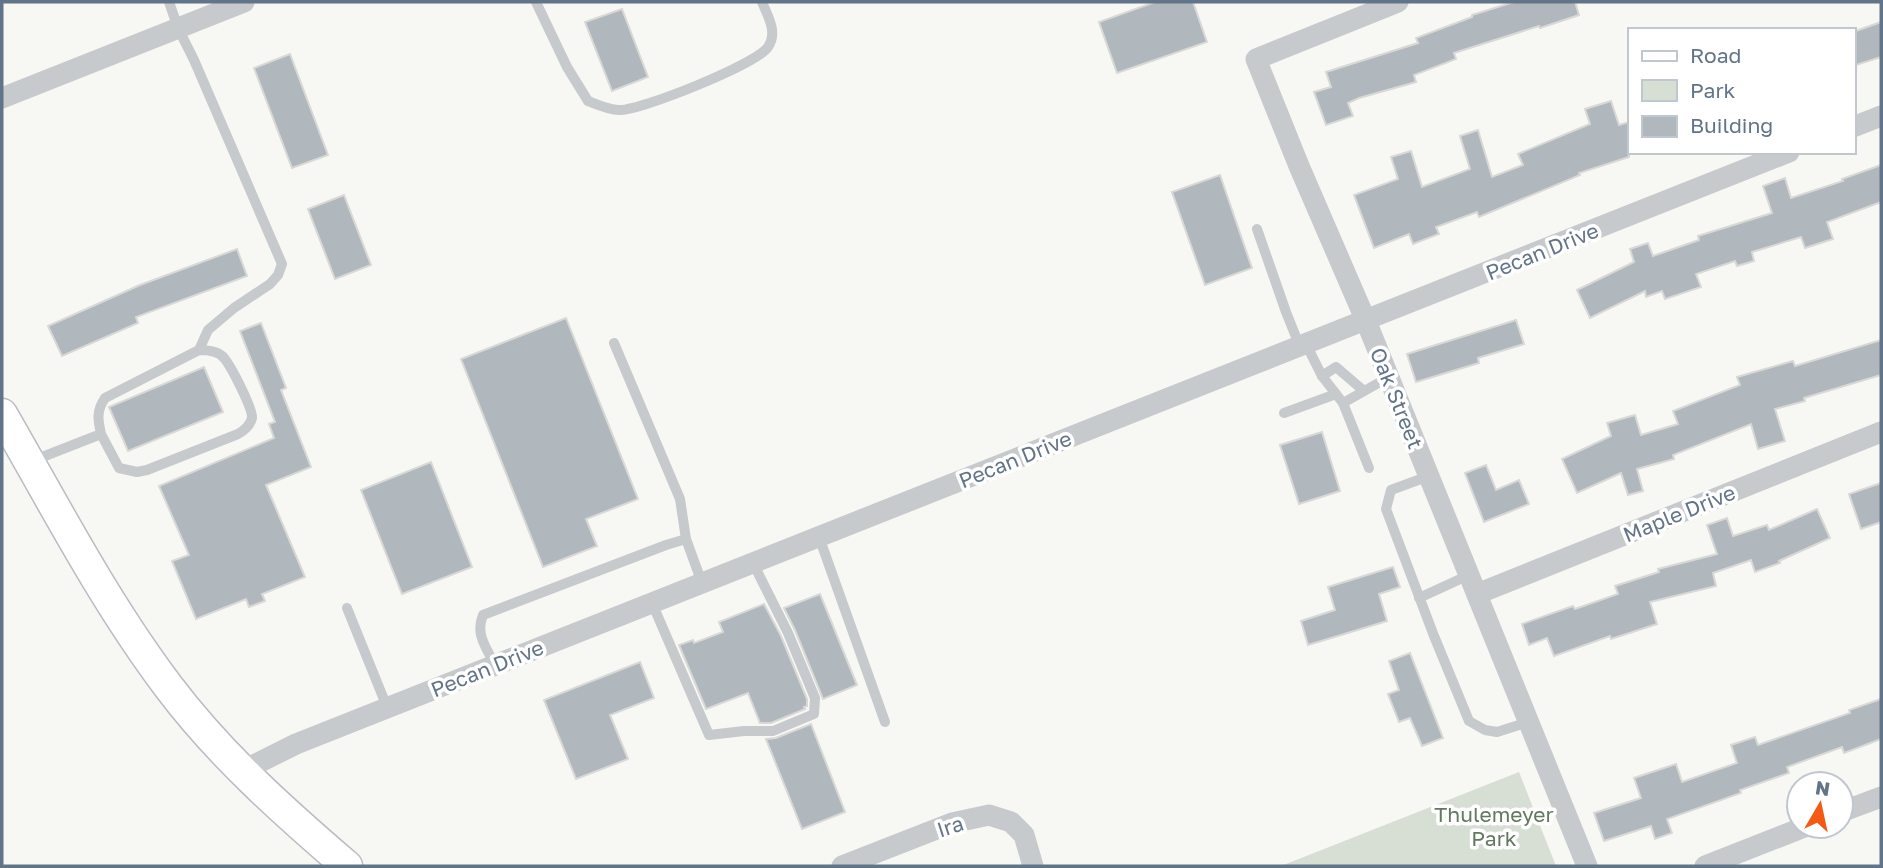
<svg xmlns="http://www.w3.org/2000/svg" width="1883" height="868" font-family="'Golos Text',sans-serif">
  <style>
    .green { fill: #d7dfd4 }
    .building { fill: #b0b7bd; stroke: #d8d8d6; stroke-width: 2 }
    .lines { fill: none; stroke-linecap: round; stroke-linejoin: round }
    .secondary-casing { stroke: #b8bdc2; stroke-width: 33 }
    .lane { stroke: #c6cacd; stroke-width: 10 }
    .street { stroke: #c6cacd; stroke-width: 21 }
    .secondary { stroke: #fff; stroke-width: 30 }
    .labels { text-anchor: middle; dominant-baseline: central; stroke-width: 7; stroke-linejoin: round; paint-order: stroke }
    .street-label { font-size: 21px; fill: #627487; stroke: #fff }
    .park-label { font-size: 21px; fill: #62795e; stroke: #fff }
  </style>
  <rect width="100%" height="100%" fill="#f7f7f3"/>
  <!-- green -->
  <path class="green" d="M 1519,772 L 1556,866 L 1281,866 Z"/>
  <!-- building -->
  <g class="building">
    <path d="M 1155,2 L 1193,2 L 1207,42 L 1117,73 L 1099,22 Z"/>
    <path d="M 1514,2 L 1575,2 L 1579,15 L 1540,28 L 1539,26 L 1454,53 L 1456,59 L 1414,75 L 1416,82 L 1359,98 L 1348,103 L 1353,116 L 1326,125 L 1314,92 L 1331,87 L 1326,72 L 1418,43 L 1416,38 L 1472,17 L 1472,15 Z"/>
    <path d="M 622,9 L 648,77 L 612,91 L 585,22 Z"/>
    <path d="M 1881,22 L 1881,57 L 1853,66 L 1853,32 Z"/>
    <path d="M 290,54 L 328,155 L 292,168 L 254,68 Z"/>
    <path d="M 1611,101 L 1619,125 L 1629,122 L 1629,157 L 1579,173 L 1580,175 L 1479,217 L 1477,212 L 1436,227 L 1439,234 L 1413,244 L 1409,234 L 1374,248 L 1354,195 L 1398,179 L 1391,157 L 1411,151 L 1422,187 L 1470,169 L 1460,136 L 1478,130 L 1492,177 L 1523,165 L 1518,154 L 1590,124 L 1585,109 Z"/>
    <path d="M 1881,165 L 1881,202 L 1827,222 L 1833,239 L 1805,248 L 1801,237 L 1752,252 L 1754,261 L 1737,266 L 1735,261 L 1696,274 L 1701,287 L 1665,299 L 1662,291 L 1646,297 L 1645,291 L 1590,318 L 1577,290 L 1634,262 L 1630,249 L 1648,243 L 1653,256 L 1699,240 L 1698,236 L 1772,213 L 1763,186 L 1785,178 L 1791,198 L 1843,181 L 1842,179 Z"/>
    <path d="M 1220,175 L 1252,268 L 1205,285 L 1172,192 Z"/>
    <path d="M 344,195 L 371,265 L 335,279 L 308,209 Z"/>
    <path d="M 237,249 L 247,276 L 136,317 L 138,323 L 62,356 L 48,326 L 140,285 Z"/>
    <path d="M 566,318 L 638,499 L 586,519 L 597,546 L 543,567 L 461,359 Z"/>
    <path d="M 1516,320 L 1524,344 L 1478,358 L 1479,363 L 1416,382 L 1407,354 Z"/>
    <path d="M 261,323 L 286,388 L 281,390 L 311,467 L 266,485 L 305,577 L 262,594 L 265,601 L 249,607 L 246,599 L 196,619 L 172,561 L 189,555 L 159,486 L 274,438 L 269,424 L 275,422 L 240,331 Z"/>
    <path d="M 1881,340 L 1881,375 L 1804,398 L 1805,401 L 1775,409 L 1785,441 L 1758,449 L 1751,424 L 1673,455 L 1674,459 L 1637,469 L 1643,491 L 1628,495 L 1621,473 L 1577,493 L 1562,459 L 1611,436 L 1607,423 L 1635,415 L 1641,435 L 1678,424 L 1673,411 L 1740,385 L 1737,377 L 1793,361 L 1795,366 Z"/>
    <path d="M 204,367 L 223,412 L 128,451 L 109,407 Z"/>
    <path d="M 1322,432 L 1340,491 L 1299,504 L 1280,445 Z"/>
    <path d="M 431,462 L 472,567 L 402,594 L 361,490 Z"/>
    <path d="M 1486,465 L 1496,490 L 1519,480 L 1529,504 L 1484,522 L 1465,473 Z"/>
    <path d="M 1881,483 L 1881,522 L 1861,529 L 1849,494 Z"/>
    <path d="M 1817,509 L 1830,538 L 1779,561 L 1780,563 L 1755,572 L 1751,560 L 1713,573 L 1716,586 L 1650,602 L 1657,624 L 1611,639 L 1610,636 L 1554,656 L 1547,638 L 1529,645 L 1522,624 L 1573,606 L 1575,609 L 1618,594 L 1615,586 L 1659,572 L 1658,569 L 1717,554 L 1707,525 L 1727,518 L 1733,536 L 1767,525 L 1769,530 Z"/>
    <path d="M 1393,567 L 1400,587 L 1379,594 L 1387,621 L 1308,645 L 1301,621 L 1335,610 L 1328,587 Z"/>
    <path d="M 820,594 L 857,685 L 823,699 L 795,630 L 784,608 Z"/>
    <path d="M 764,604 L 781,636 L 807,699 L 807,706 L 804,707 L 805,709 L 771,723 L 760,723 L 748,693 L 706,709 L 679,645 L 693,640 L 694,643 L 723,632 L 719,622 Z"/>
    <path d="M 1410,653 L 1443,738 L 1422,746 L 1410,718 L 1399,722 L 1388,694 L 1399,690 L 1389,661 Z"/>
    <path d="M 640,662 L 654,698 L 610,715 L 628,759 L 576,779 L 544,700 Z"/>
    <path d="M 1881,699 L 1881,739 L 1844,753 L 1842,747 L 1787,767 L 1789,773 L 1740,790 L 1741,793 L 1667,819 L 1672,833 L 1655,839 L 1651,826 L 1604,841 L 1594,813 L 1641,798 L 1634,778 L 1676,764 L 1682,782 L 1737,763 L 1731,745 L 1755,737 L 1758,745 L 1850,713 L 1849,710 Z"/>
    <path d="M 811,724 L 845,812 L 802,829 L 766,739 L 776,738 Z"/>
  </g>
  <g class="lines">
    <!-- secondary casing -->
    <g class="secondary-casing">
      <path id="secondary" d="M 2,414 C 55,506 104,601 168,686 C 219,754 283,811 347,866"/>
    </g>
    <!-- lane -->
    <g class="lane">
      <path d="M 169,2 L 178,28 L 194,60 L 282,264 L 278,275 L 270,284 L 234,308 L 208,330 L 199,350"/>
      <path d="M 536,2 L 567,67 L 588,101 C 598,105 609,110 619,110 C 640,111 757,64 768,47 C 778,32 768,17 762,2"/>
      <path d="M 1257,229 L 1286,312 L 1300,347"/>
      <path d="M 614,343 L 680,499 L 686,539"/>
      <path d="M 1306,344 L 1322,376 L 1343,403 L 1369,468"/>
      <path d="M 1322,376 L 1336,367 L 1364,391"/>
      <path d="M 1343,403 L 1389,377"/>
      <path d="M 1284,413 L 1336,394"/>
      <path d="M 32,461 L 101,434 C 98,420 96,411 105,398 L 199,350 C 208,350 219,351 224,358 C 231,366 253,409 252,418 C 250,426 245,430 238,434 L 147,470 L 137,472 L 119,468 L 101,434"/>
      <path d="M 1429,476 L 1391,490 L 1386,509 L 1434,636 L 1469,721 L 1485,730 L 1497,732 L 1528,722"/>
      <path d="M 819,537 L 885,722"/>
      <path d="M 1419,598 L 1469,575"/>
      <path d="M 652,603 L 709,735 L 744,731 L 773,731 L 814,714 L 815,698 L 788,633 L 753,563"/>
      <path d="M 347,608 L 387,707"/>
      <path d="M 495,665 C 486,647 475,634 483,615 L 666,545 L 686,539 L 702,583"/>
    </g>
    <!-- street -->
    <g class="street">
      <path d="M 1398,2 L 1256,59 L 1299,166 L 1366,321 L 1587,866"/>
      <path d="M 2,98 L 244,2"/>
      <path d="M 1853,127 L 1881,116"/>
      <path d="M 1477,594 L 1881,432"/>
      <path d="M 242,771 L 296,744 L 1789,152"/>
      <path d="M 1841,812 L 1881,797"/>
      <path d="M 842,866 L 952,823 L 989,815 L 1011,822 L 1024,835 L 1033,866"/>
      <path d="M 1705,866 L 1807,826"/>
    </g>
    <!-- secondary -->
    <use href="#secondary" class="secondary"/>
  </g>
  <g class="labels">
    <!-- street labels -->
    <g class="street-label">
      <text transform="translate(1542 251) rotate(-22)">Pecan Drive</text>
      <text transform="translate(1397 398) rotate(68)">Oak Street</text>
      <text transform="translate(1015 459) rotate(-22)">Pecan Drive</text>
      <text transform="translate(1679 513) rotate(-22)">Maple Drive</text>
      <text transform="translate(487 668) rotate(-22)">Pecan Drive</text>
      <text transform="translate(950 826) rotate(-18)">Ira</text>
    </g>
    <!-- park labels -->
    <g class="park-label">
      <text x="1494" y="814">Thulemeyer<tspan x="1494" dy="24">Park</tspan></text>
    </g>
  </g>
  <!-- border -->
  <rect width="1883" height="868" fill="none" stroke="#627487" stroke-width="7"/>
  <!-- legend -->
  <rect x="1628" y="28" width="228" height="126" fill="#ffffff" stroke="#c0c7cf" stroke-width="2"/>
  <rect x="1642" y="51" width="35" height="10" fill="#ffffff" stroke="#c0c7cf" stroke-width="2"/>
  <text x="1690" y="63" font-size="21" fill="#627487">Road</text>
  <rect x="1642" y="80" width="35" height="21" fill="#d7dfd4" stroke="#c0c7cf" stroke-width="2"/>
  <text x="1690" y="98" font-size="21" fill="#627487">Park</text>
  <rect x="1642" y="116" width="35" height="21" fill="#b0b7bd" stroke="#c0c7cf" stroke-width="2"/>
  <text x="1690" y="133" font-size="21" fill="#627487">Building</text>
  <!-- north arrow -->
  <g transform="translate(1820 805) rotate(9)"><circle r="33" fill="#ffffff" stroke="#c0c7cf" stroke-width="2"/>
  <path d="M0-5L12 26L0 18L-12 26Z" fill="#f55a15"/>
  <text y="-10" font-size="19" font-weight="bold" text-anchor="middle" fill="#627487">N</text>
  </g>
</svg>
